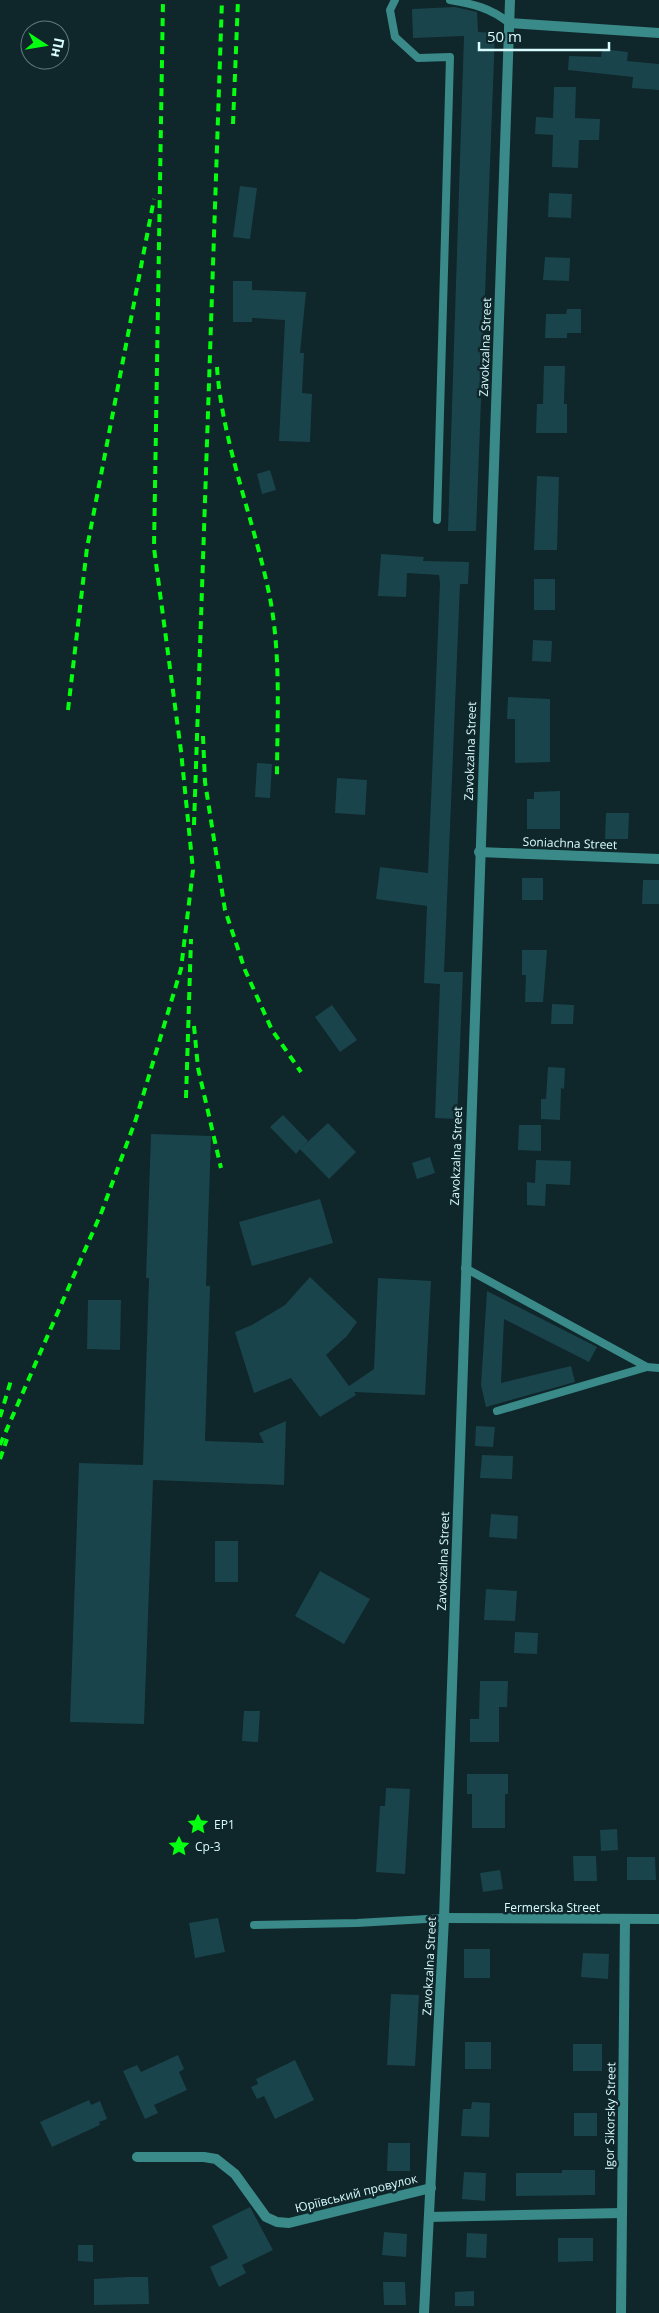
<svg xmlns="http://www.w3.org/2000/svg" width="659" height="2313" font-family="'Open Sans',sans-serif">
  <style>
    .building { fill: #1a444b }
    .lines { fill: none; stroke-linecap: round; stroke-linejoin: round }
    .service { stroke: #398a89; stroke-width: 8 }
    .minor { stroke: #398a89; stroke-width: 10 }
    .rail { stroke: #04ff10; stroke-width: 4; stroke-dasharray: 8 6; stroke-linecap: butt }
    .labels { text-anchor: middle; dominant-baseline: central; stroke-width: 5; stroke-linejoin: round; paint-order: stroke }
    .street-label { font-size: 12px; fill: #d8fcff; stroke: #0f262a }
    .poi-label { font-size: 12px; fill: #d8fcff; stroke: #0f262a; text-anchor: start }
  </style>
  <rect width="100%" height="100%" fill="#0f262a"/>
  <!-- building -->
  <g class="building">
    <path d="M 455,7 L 477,12 L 478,32 L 495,33 L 476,531 L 448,531 L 464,36 L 413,38 L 412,9 Z"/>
    <path d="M 602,49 L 628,52 L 627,61 L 659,64 L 659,90 L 632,88 L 633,77 L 568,70 L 569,56 L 601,57 Z"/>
    <path d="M 554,87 L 576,87 L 575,118 L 600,119 L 599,140 L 579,140 L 578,168 L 552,167 L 553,135 L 535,134 L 536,117 L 553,118 Z"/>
    <path d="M 240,186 L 257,188 L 250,239 L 233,237 Z"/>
    <path d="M 549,193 L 572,194 L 571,218 L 548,217 Z"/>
    <path d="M 545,257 L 570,258 L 569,281 L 543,280 Z"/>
    <path d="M 233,281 L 252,281 L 252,290 L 306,292 L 300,353 L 304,353 L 302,393 L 312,394 L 310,442 L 279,441 L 285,320 L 252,318 L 252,322 L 233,322 Z"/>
    <path d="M 567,309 L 581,309 L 581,333 L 567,333 L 567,338 L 545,338 L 546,314 L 566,314 Z"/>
    <path d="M 544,366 L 565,366 L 564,404 L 567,404 L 567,433 L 536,433 L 537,404 L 543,404 Z"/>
    <path d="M 270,470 L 276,490 L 262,494 L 257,474 Z"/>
    <path d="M 537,476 L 559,477 L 557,550 L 534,550 Z"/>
    <path d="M 381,554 L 424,557 L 423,561 L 469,562 L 468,584 L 460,584 L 444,972 L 463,972 L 457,1119 L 435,1118 L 440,984 L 424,983 L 427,906 L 376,899 L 380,867 L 428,873 L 440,584 L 439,575 L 407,573 L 406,597 L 378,596 Z"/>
    <rect x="534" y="579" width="21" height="31"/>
    <path d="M 533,640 L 552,641 L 551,662 L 532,661 Z"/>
    <path d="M 508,697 L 550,699 L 550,762 L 515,763 L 515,719 L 507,719 Z"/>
    <path d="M 257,763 L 272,764 L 270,798 L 255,797 Z"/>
    <path d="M 337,778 L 367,780 L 365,815 L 335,813 Z"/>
    <path d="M 560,791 L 560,829 L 527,829 L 527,799 L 534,799 L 534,792 Z"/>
    <path d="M 606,813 L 629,813 L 628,839 L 605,839 Z"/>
    <rect x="522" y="878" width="21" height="22"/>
    <path d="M 643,880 L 659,880 L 659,904 L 642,904 Z"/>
    <path d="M 522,950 L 547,950 L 543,1002 L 525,1002 L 526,975 L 522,975 Z"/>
    <path d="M 552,1004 L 574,1005 L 573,1024 L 551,1024 Z"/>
    <path d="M 332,1005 L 357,1040 L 340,1052 L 315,1017 Z"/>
    <path d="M 548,1067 L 565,1068 L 564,1089 L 561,1088 L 560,1120 L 541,1119 L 541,1099 L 546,1099 Z"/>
    <path d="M 283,1115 L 308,1141 L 300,1149 L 328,1123 L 356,1152 L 329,1179 L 300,1149 L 296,1154 L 270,1127 Z"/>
    <path d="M 519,1125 L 541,1125 L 541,1151 L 518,1150 Z"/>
    <path d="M 151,1134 L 211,1136 L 206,1286 L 210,1286 L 205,1441 L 264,1443 L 259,1433 L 286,1421 L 284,1485 L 153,1480 L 144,1724 L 70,1722 L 79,1463 L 143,1465 L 149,1278 L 146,1278 Z"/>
    <path d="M 430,1157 L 435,1173 L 417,1179 L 412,1163 Z"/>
    <path d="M 536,1160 L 571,1161 L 570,1185 L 546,1184 L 545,1206 L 527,1205 L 527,1182 L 535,1183 Z"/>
    <path d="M 320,1199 L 333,1243 L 252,1266 L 239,1222 Z"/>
    <path d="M 310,1277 L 357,1322 L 347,1336 L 326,1355 L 349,1386 L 374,1369 L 378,1278 L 431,1281 L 425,1395 L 354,1392 L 356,1395 L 320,1417 L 291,1378 L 254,1393 L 235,1332 L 252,1325 L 285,1305 Z"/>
    <path d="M 487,1291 L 597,1347 L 589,1362 L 504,1319 L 501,1383 L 571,1366 L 575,1382 L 486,1407 L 481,1385 Z"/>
    <path d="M 88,1300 L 121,1300 L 120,1350 L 87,1349 Z"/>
    <path d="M 476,1426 L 495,1427 L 493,1447 L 475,1446 Z"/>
    <path d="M 482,1455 L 513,1456 L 512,1479 L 480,1478 Z"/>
    <path d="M 491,1514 L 518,1516 L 517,1539 L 489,1537 Z"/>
    <rect x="215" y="1541" width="23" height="41"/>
    <path d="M 320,1571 L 370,1599 L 344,1644 L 295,1616 Z"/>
    <path d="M 486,1589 L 517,1591 L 515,1621 L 484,1620 Z"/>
    <path d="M 515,1632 L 538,1633 L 537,1654 L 514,1653 Z"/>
    <path d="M 480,1681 L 508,1681 L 507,1707 L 499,1707 L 499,1742 L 470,1742 L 470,1719 L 479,1719 Z"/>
    <path d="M 244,1711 L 260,1711 L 258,1742 L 242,1741 Z"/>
    <path d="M 467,1774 L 508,1774 L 508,1794 L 505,1794 L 505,1828 L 472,1828 L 472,1794 L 467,1794 Z"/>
    <path d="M 386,1788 L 410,1789 L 405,1874 L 376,1872 L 380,1806 L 385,1806 Z"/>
    <path d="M 617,1829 L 618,1850 L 601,1851 L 600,1830 Z"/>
    <path d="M 573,1856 L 596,1856 L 597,1881 L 574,1881 Z"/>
    <path d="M 627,1857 L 655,1857 L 656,1880 L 627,1880 Z"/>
    <path d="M 500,1870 L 503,1889 L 483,1892 L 480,1873 Z"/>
    <path d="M 218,1918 L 225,1952 L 195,1958 L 189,1923 Z"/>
    <rect x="464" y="1949" width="26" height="29"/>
    <path d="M 583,1953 L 609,1954 L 608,1979 L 581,1977 Z"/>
    <path d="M 391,1994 L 419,1995 L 415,2066 L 387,2065 Z"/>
    <rect x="465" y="2042" width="26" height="27"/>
    <rect x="573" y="2044" width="29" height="27"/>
    <path d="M 178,2055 L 184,2069 L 179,2072 L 187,2090 L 154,2105 L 158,2113 L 145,2119 L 123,2071 L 137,2065 L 141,2072 Z"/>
    <path d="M 295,2060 L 314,2100 L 275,2119 L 264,2096 L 257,2099 L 251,2087 L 258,2084 L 256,2079 Z"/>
    <path d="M 89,2100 L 91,2105 L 100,2101 L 107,2119 L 99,2122 L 100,2125 L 52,2147 L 40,2122 Z"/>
    <path d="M 472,2102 L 490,2103 L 489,2137 L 461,2136 L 463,2109 L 471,2109 Z"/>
    <rect x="574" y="2113" width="23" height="23"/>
    <path d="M 388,2143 L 410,2143 L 410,2171 L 387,2171 Z"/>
    <path d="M 562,2170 L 595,2170 L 595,2195 L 516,2196 L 516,2173 L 562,2173 Z"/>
    <path d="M 464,2172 L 486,2173 L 485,2201 L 462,2199 Z"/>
    <path d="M 250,2207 L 273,2250 L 242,2265 L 246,2273 L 219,2287 L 210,2267 L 228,2258 L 212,2226 Z"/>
    <path d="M 384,2232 L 407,2234 L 406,2257 L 382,2255 Z"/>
    <path d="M 467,2233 L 487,2234 L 486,2258 L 466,2257 Z"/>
    <path d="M 558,2238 L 593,2238 L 593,2261 L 558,2262 Z"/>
    <path d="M 78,2245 L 93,2245 L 93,2262 L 78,2261 Z"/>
    <path d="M 127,2277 L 148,2277 L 149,2304 L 94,2305 L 94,2279 Z"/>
    <path d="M 383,2282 L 405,2282 L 406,2305 L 384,2305 Z"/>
    <path d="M 474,2291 L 474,2306 L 455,2306 L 455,2292 Z"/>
  </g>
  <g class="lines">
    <!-- service -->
    <g class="service">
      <path d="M 395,0 L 390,10 L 395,37 L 418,58 L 450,57 L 437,520"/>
      <path d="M 450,0 C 473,4 491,8 509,23"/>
      <path d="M 465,1268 L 647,1367 L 659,1368"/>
      <path d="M 497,1411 L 647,1367"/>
      <path d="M 254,1925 L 357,1923 L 444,1918"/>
    </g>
    <!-- minor -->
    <g class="minor">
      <path d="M 509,23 L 659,33"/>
      <path d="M 479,852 L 659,859"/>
      <path d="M 444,1918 L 659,1919"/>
      <path d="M 137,2157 L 204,2157 L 216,2159 L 235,2174 L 266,2217 L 277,2222 L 289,2223 L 431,2188"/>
      <path d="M 429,2217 L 622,2213"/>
      <path d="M 424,2313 L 444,1918 L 510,0"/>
      <path d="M 621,2313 L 625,1920"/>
    </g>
    <!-- rail -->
    <g class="rail">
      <path d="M 233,124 L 238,0"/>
      <path d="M 217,367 C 222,440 251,512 267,584 C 282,647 277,715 277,780"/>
      <path d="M 68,710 L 87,548 L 154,199"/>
      <path d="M 203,736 L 205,782 L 225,910 L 245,970 L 272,1030 L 301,1072"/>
      <path d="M 194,825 L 222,0"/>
      <path d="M 194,1026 L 198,1068 L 221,1168"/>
      <path d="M 186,1098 L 191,939"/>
      <path d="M 0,1417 L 12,1377"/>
      <path d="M 0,1445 L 102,1211 L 136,1119 L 181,969 L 193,870 L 181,751 L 154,548 L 163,0"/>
      <path d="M 0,1459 L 7,1439"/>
    </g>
  </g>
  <!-- icons -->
  <defs>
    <g id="sight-bare" transform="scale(1.725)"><path d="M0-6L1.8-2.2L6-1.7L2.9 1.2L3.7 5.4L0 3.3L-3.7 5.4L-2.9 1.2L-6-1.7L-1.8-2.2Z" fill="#04ff10" stroke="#0f262a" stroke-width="2.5" paint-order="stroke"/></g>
  </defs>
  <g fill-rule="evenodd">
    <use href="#sight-bare" x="198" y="1824"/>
    <use href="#sight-bare" x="179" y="1846"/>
  </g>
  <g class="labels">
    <!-- street labels -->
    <g class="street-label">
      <text transform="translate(485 347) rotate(-88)">Zavokzalna Street</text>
      <text transform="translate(470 751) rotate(-88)">Zavokzalna Street</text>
      <text transform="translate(570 843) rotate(2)">Soniachna Street</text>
      <text transform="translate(456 1156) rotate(-88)">Zavokzalna Street</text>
      <text transform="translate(443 1561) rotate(-88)">Zavokzalna Street</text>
      <text x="552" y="1907">Fermerska Street</text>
      <text transform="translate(429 1966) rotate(-87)">Zavokzalna Street</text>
      <text transform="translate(610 2116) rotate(-89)">Igor Sikorsky Street</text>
      <text transform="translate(356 2193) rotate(-14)">Юріївський провулок</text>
    </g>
    <!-- poi labels -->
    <g class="poi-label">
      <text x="214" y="1824">ЕР1</text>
      <text x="195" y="1846">Ср-3</text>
    </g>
  </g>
  <!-- north arrow -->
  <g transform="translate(45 45) rotate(102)"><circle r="24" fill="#0f262a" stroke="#5f7c7f"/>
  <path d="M0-4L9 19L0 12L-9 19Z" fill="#04ff10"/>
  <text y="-8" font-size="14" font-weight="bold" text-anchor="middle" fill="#d8fcff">Пн</text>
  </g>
  <!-- scale -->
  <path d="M479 42v8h130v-8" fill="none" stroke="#d8fcff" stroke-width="2.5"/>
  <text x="487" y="42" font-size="15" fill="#d8fcff" stroke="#0f262a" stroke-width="4" paint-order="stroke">50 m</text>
</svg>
